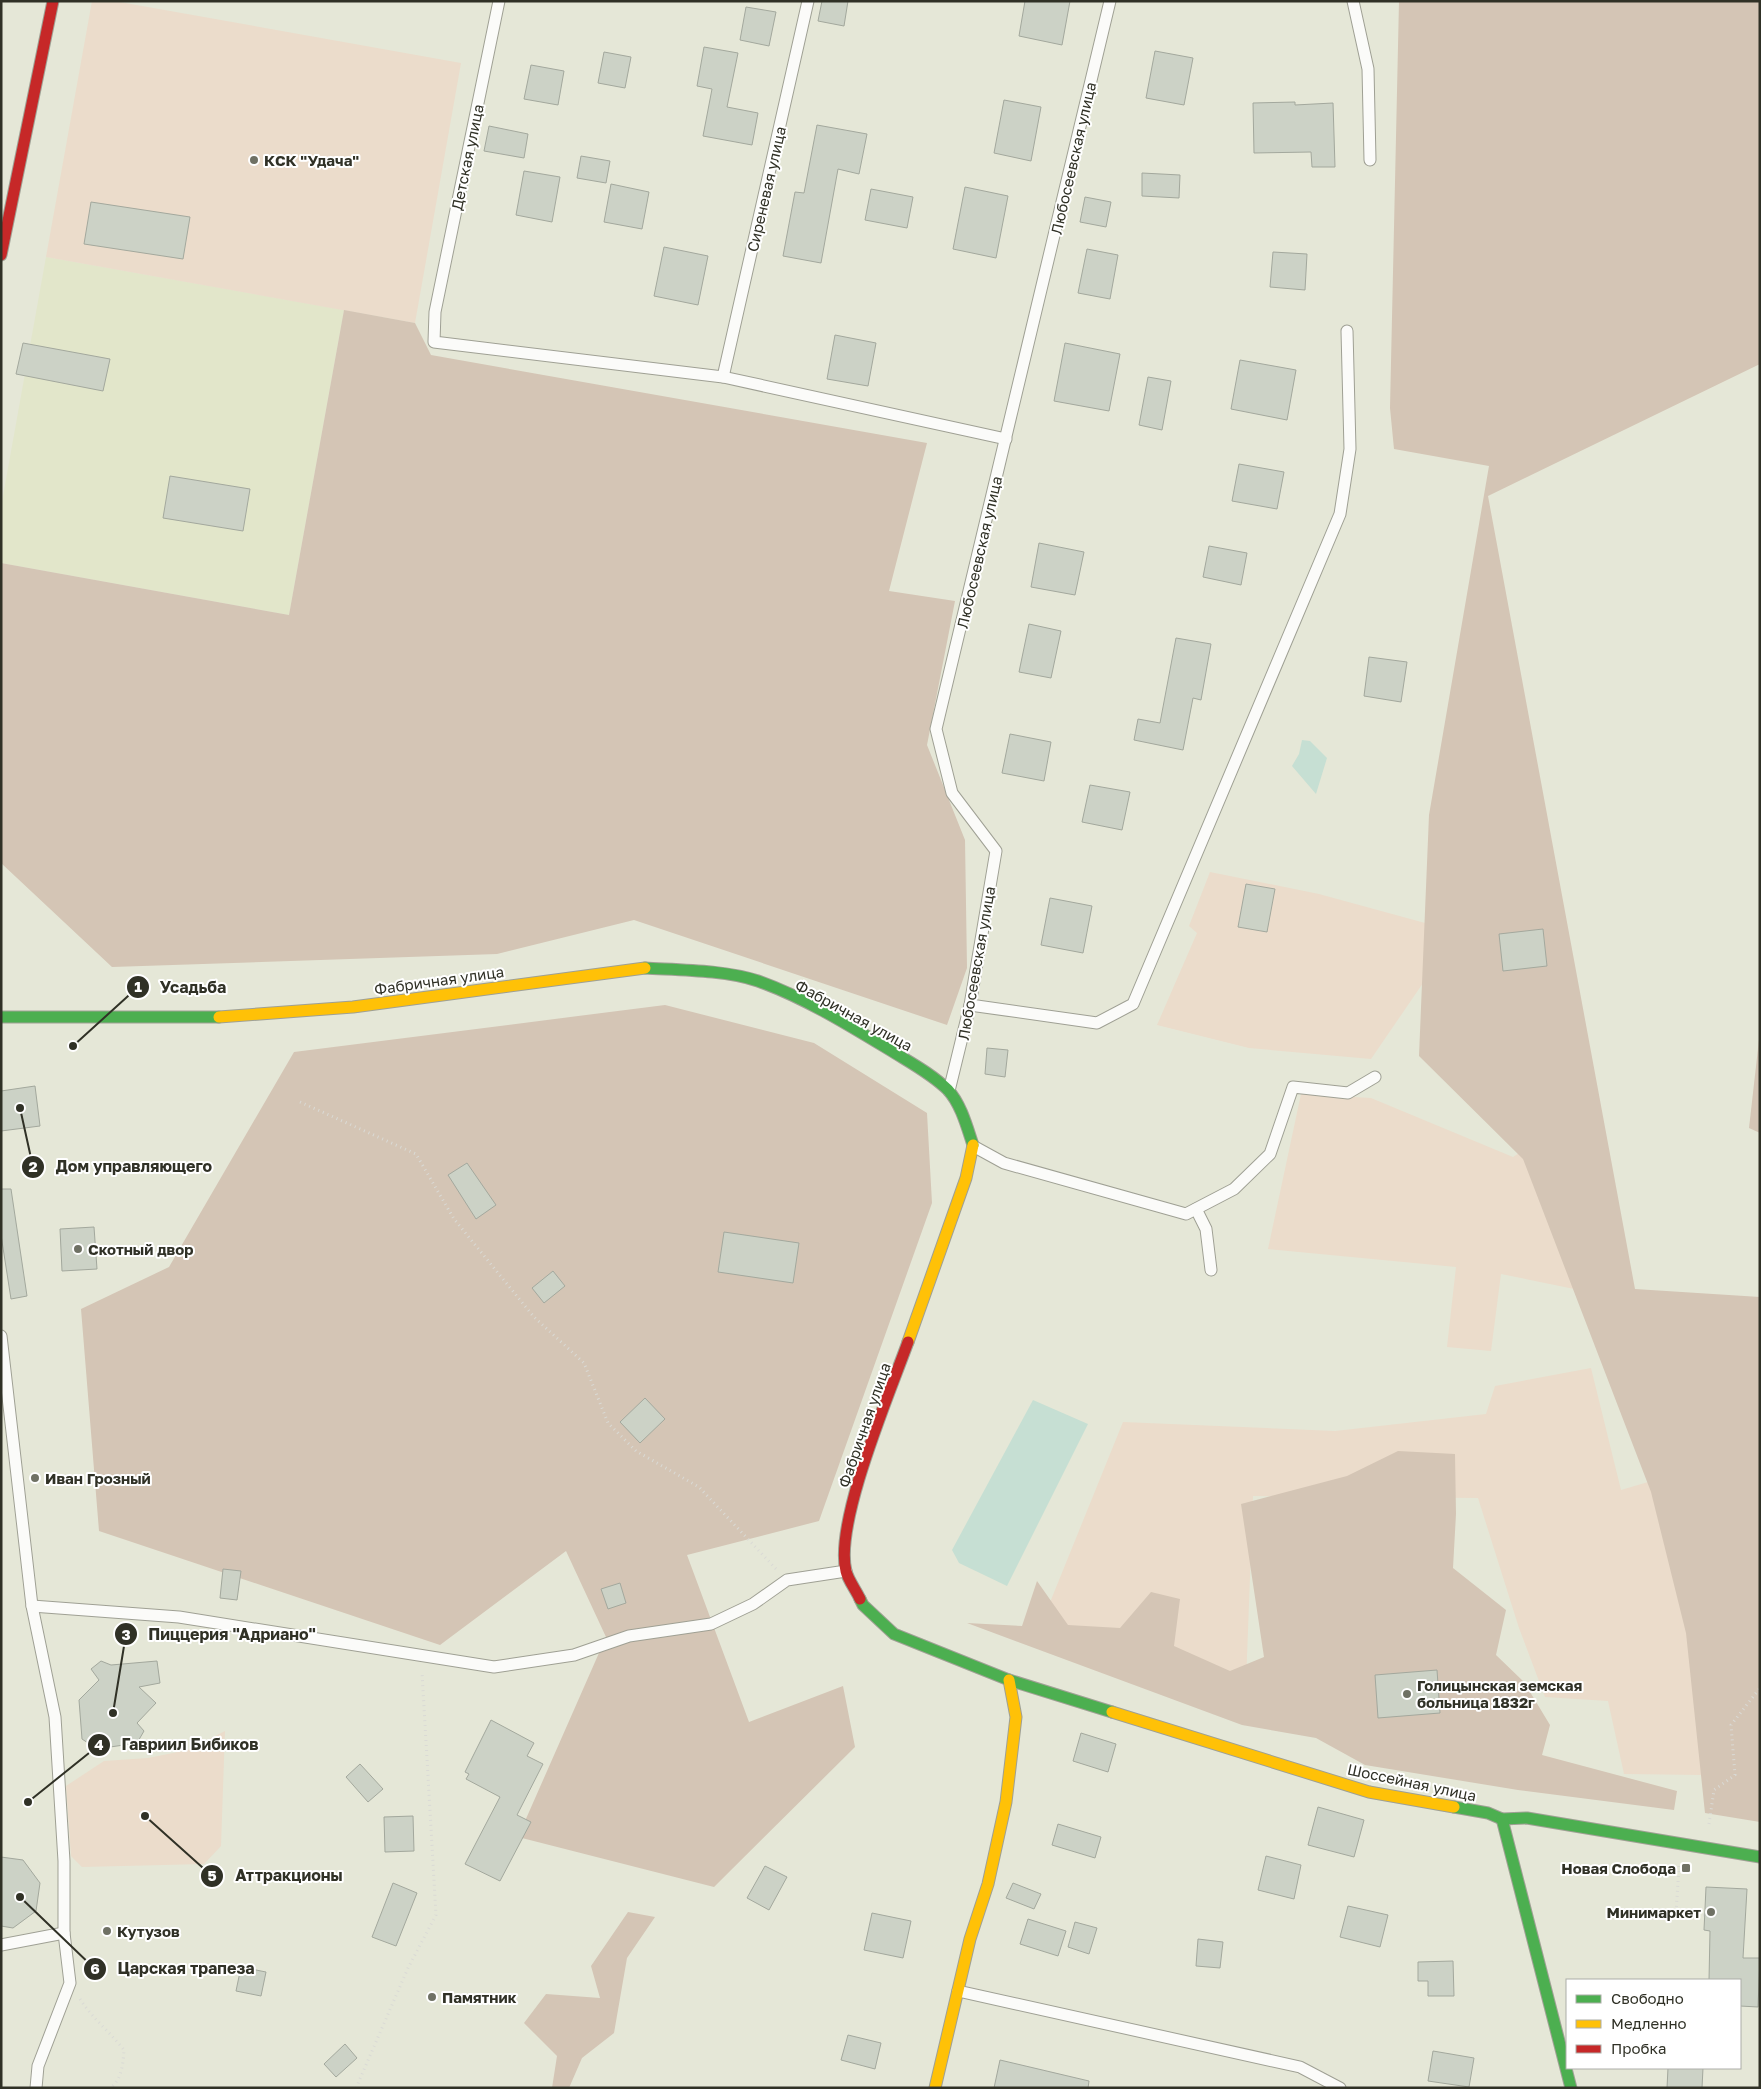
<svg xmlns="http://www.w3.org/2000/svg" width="1761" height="2089" font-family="'Golos Text',sans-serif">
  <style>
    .built { fill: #e2e6ca }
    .green { fill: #ebdccb }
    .forest { fill: #d4c5b5 }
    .water { fill: #c6dfd3 }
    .building { fill: #ccd2c6; stroke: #a3a89d }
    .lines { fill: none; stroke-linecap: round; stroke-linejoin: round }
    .lane-casing { stroke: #9fa094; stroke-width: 13 }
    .fast-casing { stroke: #9fa094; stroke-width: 13 }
    .slow-casing { stroke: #9fa094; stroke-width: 13 }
    .jam-casing { stroke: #9fa094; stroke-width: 13 }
    .path { stroke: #dadad5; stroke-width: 3; stroke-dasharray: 1 4; stroke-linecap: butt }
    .lane { stroke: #fbfbf9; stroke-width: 11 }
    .fast { stroke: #4caf50; stroke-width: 11 }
    .slow { stroke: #ffc107; stroke-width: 11 }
    .jam { stroke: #c62828; stroke-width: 11 }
    .poi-dot { fill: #6f7164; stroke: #fff; stroke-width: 2 }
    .labels { text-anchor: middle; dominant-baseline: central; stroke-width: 4; stroke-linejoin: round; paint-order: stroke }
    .street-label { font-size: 15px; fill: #303126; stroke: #fff }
    .poi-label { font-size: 15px; font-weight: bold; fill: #303126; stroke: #fff; text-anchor: start }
    .leader { fill: none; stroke: #303126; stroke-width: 2 }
    .callout-dot { fill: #303126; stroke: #fff; stroke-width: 2 }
    .mark-label { font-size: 15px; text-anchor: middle; font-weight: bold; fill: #fff }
    .callout-label { font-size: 16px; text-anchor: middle; font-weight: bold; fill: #303126; stroke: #fff; stroke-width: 4; stroke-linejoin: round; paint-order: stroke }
  </style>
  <rect width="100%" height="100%" fill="#e5e7d7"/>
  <!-- built -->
  <path class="built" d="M 46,257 L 344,310 L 289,615 L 1,563 L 1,507 Z"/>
  <!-- green -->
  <g class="green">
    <path d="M 92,1 L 114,1 L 461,63 L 415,323 L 46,257 Z"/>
    <path d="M 1210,872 L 1319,894 L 1458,932 L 1371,1059 L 1249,1048 L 1157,1025 L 1197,933 L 1189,926 Z"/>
    <path d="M 1301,1094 L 1371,1098 L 1513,1157 L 1595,1104 L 1584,1291 L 1501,1274 L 1491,1351 L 1447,1347 L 1456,1267 L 1268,1249 Z"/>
    <path d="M 1591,1368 L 1621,1490 L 1658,1479 L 1694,1614 L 1702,1775 L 1624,1774 L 1608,1701 L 1545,1697 L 1519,1628 L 1478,1498 L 1253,1496 L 1246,1684 L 1038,1632 L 1123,1422 L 1335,1431 L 1486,1414 L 1495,1386 Z"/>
    <path d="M 225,1731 L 221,1846 L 204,1864 L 82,1867 L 71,1856 L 66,1786 L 104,1761 L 148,1758 L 188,1750 Z"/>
  </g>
  <!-- forest -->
  <g class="forest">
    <path d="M 1399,1 L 1760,1 L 1760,364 L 1488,496 L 1635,1289 L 1760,1297 L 1760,1822 L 1705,1813 L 1686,1633 L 1651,1492 L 1523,1159 L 1419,1056 L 1429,815 L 1489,466 L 1394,449 L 1390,408 Z"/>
    <path d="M 344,310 L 415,323 L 431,355 L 927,443 L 889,591 L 955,601 L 927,745 L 965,840 L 967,968 L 947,1025 L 634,920 L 497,954 L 112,967 L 1,863 L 1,563 L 289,615 Z"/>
    <path d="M 665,1005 L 814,1043 L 927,1113 L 932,1203 L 819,1521 L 687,1555 L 749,1722 L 843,1686 L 855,1747 L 714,1887 L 518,1837 L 606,1637 L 566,1551 L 440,1645 L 99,1531 L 81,1309 L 169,1267 L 294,1052 Z"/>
    <path d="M 1760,1031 L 1760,1133 L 1749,1128 Z"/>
    <path d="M 1398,1451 L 1455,1454 L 1456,1514 L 1453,1568 L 1506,1610 L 1496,1655 L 1524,1682 L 1550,1725 L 1542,1755 L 1677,1791 L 1674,1810 L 1518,1790 L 1365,1765 L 1316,1738 L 1242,1725 L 967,1623 L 1022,1626 L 1037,1581 L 1068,1625 L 1120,1628 L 1151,1592 L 1180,1599 L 1174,1646 L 1230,1671 L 1264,1657 L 1241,1504 L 1347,1476 Z"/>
    <path d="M 628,1912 L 655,1917 L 627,1958 L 614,2033 L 582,2058 L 569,2088 L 552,2088 L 557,2056 L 524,2023 L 546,1994 L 600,1998 L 591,1966 Z"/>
  </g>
  <!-- water -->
  <g class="water">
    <path d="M 1302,740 L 1310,741 L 1327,758 L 1316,794 L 1292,766 L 1299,754 Z"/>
    <path d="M 1033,1400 L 1088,1424 L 1007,1586 L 959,1563 L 952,1550 Z"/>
  </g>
  <!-- building -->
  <g class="building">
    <path d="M 822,1 L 848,1 L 844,26 L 818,21 Z"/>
    <path d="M 1025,1 L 1070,1 L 1062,45 L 1019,36 Z"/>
    <path d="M 746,7 L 776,12 L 769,46 L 740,40 Z"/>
    <path d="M 704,47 L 738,53 L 727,107 L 758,113 L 752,145 L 703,136 L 712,89 L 697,86 Z"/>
    <path d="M 1155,51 L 1193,58 L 1184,105 L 1146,98 Z"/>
    <path d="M 604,52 L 631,57 L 625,88 L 598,83 Z"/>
    <path d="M 531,65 L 564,71 L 558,105 L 524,99 Z"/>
    <path d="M 1004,100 L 1041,107 L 1031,161 L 994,153 Z"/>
    <path d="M 1295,102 L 1295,105 L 1333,103 L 1335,167 L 1312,167 L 1311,152 L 1254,153 L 1253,103 Z"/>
    <path d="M 817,125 L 867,134 L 859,174 L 838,169 L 821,263 L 783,256 L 795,192 L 804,193 Z"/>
    <path d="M 489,126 L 528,134 L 524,158 L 484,151 Z"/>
    <path d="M 581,156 L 610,161 L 606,183 L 577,178 Z"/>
    <path d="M 524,171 L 560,177 L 552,222 L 516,215 Z"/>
    <path d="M 1142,173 L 1180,175 L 1179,198 L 1142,196 Z"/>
    <path d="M 611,184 L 649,192 L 642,229 L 604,222 Z"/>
    <path d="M 965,187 L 1008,196 L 996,258 L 953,249 Z"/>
    <path d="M 871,189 L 913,197 L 907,228 L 865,220 Z"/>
    <path d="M 1085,197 L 1111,202 L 1106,227 L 1080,222 Z"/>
    <path d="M 91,202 L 190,217 L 183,259 L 84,244 Z"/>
    <path d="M 664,247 L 708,256 L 698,305 L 654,296 Z"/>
    <path d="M 1087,249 L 1118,255 L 1110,299 L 1078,293 Z"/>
    <path d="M 1273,252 L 1307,254 L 1305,290 L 1270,287 Z"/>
    <path d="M 835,335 L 876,343 L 868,386 L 827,379 Z"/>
    <path d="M 23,343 L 110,359 L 103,391 L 16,374 Z"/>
    <path d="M 1065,343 L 1120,354 L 1109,411 L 1054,401 Z"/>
    <path d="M 1240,360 L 1296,370 L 1287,420 L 1231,409 Z"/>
    <path d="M 1148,377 L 1171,381 L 1162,430 L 1139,425 Z"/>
    <path d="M 1239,464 L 1284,472 L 1277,509 L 1232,501 Z"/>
    <path d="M 170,476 L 250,489 L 243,531 L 163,518 Z"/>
    <path d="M 1039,543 L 1084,552 L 1075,595 L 1031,587 Z"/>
    <path d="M 1209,546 L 1247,553 L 1241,585 L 1203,577 Z"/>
    <path d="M 1029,624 L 1061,631 L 1051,678 L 1019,672 Z"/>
    <path d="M 1176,638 L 1211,644 L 1201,700 L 1193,698 L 1183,750 L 1134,740 L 1138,719 L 1160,723 Z"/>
    <path d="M 1369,657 L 1407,662 L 1401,702 L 1364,696 Z"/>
    <path d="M 1010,734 L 1051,742 L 1044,781 L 1002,773 Z"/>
    <path d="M 1090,785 L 1130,792 L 1122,830 L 1082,822 Z"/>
    <path d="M 1246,884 L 1275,889 L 1267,932 L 1238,927 Z"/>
    <path d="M 1050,898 L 1092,906 L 1083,953 L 1041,945 Z"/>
    <path d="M 1543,929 L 1547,966 L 1503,971 L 1499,934 Z"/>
    <path d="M 987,1048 L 1008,1050 L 1005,1077 L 985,1074 Z"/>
    <path d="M 35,1086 L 40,1126 L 1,1131 L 1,1091 Z"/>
    <path d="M 467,1163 L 496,1205 L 476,1219 L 448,1175 Z"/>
    <path d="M 1,1189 L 11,1189 L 27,1296 L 11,1299 L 1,1235 Z"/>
    <path d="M 94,1227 L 97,1269 L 62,1271 L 60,1229 Z"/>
    <path d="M 724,1232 L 799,1243 L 793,1283 L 718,1272 Z"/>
    <path d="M 553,1271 L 565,1286 L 544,1303 L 532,1288 Z"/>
    <path d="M 645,1398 L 665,1419 L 640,1443 L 620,1422 Z"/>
    <path d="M 223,1569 L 241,1571 L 237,1600 L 220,1598 Z"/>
    <path d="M 620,1583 L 626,1603 L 608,1609 L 601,1589 Z"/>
    <path d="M 101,1661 L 111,1665 L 157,1661 L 160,1683 L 139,1687 L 156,1703 L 137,1723 L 144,1731 L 137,1743 L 97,1749 L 82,1739 L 79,1700 L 99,1680 L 91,1669 Z"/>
    <path d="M 1437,1670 L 1440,1713 L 1378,1718 L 1375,1675 Z"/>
    <path d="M 491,1720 L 534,1743 L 527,1756 L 543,1764 L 517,1815 L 531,1822 L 500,1881 L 465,1864 L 500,1797 L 466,1779 L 469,1774 L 465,1772 Z"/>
    <path d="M 1081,1733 L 1116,1744 L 1108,1772 L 1073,1761 Z"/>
    <path d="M 360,1764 L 383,1789 L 368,1802 L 346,1777 Z"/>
    <path d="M 1318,1807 L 1364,1820 L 1354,1857 L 1308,1845 Z"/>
    <path d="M 413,1816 L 414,1851 L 385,1852 L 384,1817 Z"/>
    <path d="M 1058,1824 L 1101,1837 L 1095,1858 L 1052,1845 Z"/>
    <path d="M 1266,1856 L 1301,1865 L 1294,1899 L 1258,1890 Z"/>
    <path d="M 1,1857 L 23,1860 L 40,1883 L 36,1911 L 13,1928 L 1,1926 Z"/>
    <path d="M 765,1866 L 787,1877 L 769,1910 L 747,1898 Z"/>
    <path d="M 393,1883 L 417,1893 L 396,1946 L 372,1937 Z"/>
    <path d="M 1013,1883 L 1041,1894 L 1034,1909 L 1006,1898 Z"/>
    <path d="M 1706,1887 L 1747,1889 L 1743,1958 L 1760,1958 L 1758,2007 L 1740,2006 L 1740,1980 L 1709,1980 L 1710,1931 L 1704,1930 Z"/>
    <path d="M 1348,1906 L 1388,1915 L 1380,1947 L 1340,1937 Z"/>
    <path d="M 872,1913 L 911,1921 L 903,1958 L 864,1950 Z"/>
    <path d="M 1028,1919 L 1066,1931 L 1058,1956 L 1020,1944 Z"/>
    <path d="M 1075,1922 L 1097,1928 L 1089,1954 L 1068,1947 Z"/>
    <path d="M 1198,1939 L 1223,1942 L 1220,1968 L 1196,1966 Z"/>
    <path d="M 1453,1961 L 1454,1996 L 1428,1996 L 1428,1981 L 1418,1981 L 1418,1962 Z"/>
    <path d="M 241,1967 L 266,1972 L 261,1996 L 236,1991 Z"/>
    <path d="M 848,2035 L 881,2043 L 875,2069 L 841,2060 Z"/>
    <path d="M 345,2044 L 357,2058 L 336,2077 L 324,2064 Z"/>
    <path d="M 1433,2051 L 1474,2058 L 1469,2087 L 1428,2081 Z"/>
    <path d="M 1000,2060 L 1089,2081 L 1088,2088 L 994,2088 Z"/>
    <path d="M 1668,2068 L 1703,2068 L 1702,2088 L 1667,2088 Z"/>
  </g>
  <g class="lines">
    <!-- lane casing -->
    <g class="lane-casing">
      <g id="lane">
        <path d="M 499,1 L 435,312 L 434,342 L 723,377 L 1006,439"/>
        <path d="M 1353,1 L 1368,69 L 1370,160"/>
        <path d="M 723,377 L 808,1"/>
        <path d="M 970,1005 L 1097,1023 L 1133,1004 L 1340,514 L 1350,449 L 1347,331"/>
        <path d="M 949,1091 L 970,1005 L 996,851 L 952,793 L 936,729 L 1110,1"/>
        <path d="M 973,1146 L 1004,1163 L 1186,1214 L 1234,1189 L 1270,1154 L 1293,1087 L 1348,1093 L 1375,1077"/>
        <path d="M 1196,1209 L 1206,1229 L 1211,1270"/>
        <path d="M 1,1336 L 32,1606 L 55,1717 L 64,1861 L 64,1933 L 70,1983 L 38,2066 L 36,2088"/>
        <path d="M 32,1606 L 179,1617 L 494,1667 L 574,1655 L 629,1636 L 711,1624 L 753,1604 L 787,1580 L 846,1571"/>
        <path d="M 1,1945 L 64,1933"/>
        <path d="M 958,1991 L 1300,2067 L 1340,2088"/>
      </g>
    </g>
    <!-- fast casing -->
    <g class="fast-casing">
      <g id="fast">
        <path d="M 645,968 C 680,970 725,970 758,981 C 806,998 852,1027 895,1053 C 913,1064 933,1075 948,1090 C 961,1104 967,1127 973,1145"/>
        <path d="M 1,1017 L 219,1017"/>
        <path d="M 860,1599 L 863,1605 L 894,1634 L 1009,1680 L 1112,1712"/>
        <path d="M 1454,1807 L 1488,1813 L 1502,1819 L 1527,1818 L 1760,1857"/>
        <path d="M 1502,1819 L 1571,2088"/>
      </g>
    </g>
    <!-- slow casing -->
    <g class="slow-casing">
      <g id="slow">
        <path d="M 219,1017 L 353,1007 L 645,968"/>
        <path d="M 908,1342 L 966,1178 L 973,1145"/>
        <path d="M 1112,1712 L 1369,1792 L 1454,1807"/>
        <path d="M 935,2088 L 970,1939 L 988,1884 L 1006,1802 L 1016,1717 L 1009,1680"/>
      </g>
    </g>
    <!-- jam casing -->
    <g class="jam-casing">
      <g id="jam">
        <path d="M 1,255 L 53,1"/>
        <path d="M 860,1599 C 856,1590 848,1580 846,1571 C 834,1523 890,1392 908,1342"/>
      </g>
    </g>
    <!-- path -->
    <g class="path">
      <path d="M 300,1102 L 416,1154 L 454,1219 L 534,1317 L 584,1363 L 608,1423 L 636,1451 L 699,1487 L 777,1570"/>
      <path d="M 1709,1824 L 1714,1790 L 1735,1775 L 1731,1725 L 1760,1688"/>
      <path d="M 1679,1866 L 1676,1914 L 1705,1915"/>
      <path d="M 80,1999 C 92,2018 110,2032 124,2050 C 123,2063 122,2080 110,2088"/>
      <path d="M 356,2088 L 408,1968 L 436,1915 L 422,1672"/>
    </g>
    <!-- lane -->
    <use href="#lane" class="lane"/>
    <!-- fast -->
    <use href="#fast" class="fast"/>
    <!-- slow -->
    <use href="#slow" class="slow"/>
    <!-- jam -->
    <use href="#jam" class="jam"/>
  </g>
  <!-- markers -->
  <g class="poi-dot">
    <circle cx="254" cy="160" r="5"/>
    <circle cx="78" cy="1249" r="5"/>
    <circle cx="35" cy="1478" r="5"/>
    <circle cx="1407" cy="1694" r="5"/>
    <rect x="1681" y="1863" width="10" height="10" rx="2.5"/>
    <circle cx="1711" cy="1912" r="5"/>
    <circle cx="107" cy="1931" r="5"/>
    <circle cx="432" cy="1997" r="5"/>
  </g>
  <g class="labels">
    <!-- street labels -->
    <g class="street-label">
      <text transform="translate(467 157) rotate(-78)">Детская улица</text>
      <text transform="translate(1073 158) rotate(-77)">Любосеевская улица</text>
      <text transform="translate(766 189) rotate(-77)">Сиреневая улица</text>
      <text transform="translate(979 552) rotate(-77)">Любосеевская улица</text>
      <text transform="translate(976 963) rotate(-80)">Любосеевская улица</text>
      <text transform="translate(439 980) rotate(-8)">Фабричная улица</text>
      <text transform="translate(854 1015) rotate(29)">Фабричная улица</text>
      <text transform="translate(864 1425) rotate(-71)">Фабричная улица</text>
      <text transform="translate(1412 1782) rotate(12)">Шоссейная улица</text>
    </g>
    <!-- poi labels -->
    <g class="poi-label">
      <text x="264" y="160">КСК "Удача"</text>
      <text x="88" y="1249">Скотный двор</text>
      <text x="45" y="1478">Иван Грозный</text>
      <text x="1417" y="1685">Голицынская земская<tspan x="1417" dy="17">больница 1832г</tspan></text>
      <text x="1676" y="1868" text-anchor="end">Новая Слобода</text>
      <text x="1701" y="1912" text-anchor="end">Минимаркет</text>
      <text x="117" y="1931">Кутузов</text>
      <text x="442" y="1997">Памятник</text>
    </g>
  </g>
  <!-- callouts -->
  <path class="leader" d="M73 1046L138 987M20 1108L33 1167M113 1713L126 1634M28 1802L99 1745M145 1816L212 1876M20 1897L95 1969"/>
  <g class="callout-dot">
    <circle cx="73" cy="1046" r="5"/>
    <circle cx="20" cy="1108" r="5"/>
    <circle cx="113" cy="1713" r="5"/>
    <circle cx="28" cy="1802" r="5"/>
    <circle cx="145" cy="1816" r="5"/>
    <circle cx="20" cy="1897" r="5"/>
    <circle cx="138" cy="987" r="12"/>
    <circle cx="33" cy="1167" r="12"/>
    <circle cx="126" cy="1634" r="12"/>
    <circle cx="99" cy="1745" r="12"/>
    <circle cx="212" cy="1876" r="12"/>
    <circle cx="95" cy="1969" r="12"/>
  </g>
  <g class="mark-label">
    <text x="138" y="992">1</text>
    <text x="33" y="1172">2</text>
    <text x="126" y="1640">3</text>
    <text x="99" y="1750">4</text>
    <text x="212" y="1881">5</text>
    <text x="95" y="1974">6</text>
  </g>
  <g class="callout-label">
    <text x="193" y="993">Усадьба</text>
    <text x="134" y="1172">Дом управляющего</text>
    <text x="232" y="1640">Пиццерия "Адриано"</text>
    <text x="190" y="1750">Гавриил Бибиков</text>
    <text x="289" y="1881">Аттракционы</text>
    <text x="186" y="1974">Царская трапеза</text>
  </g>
  <!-- border -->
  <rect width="1761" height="2089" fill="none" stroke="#303126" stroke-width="5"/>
  <!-- legend -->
  <rect x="1566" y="1979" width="175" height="90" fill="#ffffff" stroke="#acada8"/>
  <rect x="1576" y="1995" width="25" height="8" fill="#4caf50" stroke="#acada8"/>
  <text x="1611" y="2004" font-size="15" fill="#303126">Свободно</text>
  <rect x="1576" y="2020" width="25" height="8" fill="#ffc107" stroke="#acada8"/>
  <text x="1611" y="2029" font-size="15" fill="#303126">Медленно</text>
  <rect x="1576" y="2045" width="25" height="8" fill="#c62828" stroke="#acada8"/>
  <text x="1611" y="2054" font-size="15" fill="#303126">Пробка</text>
</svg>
